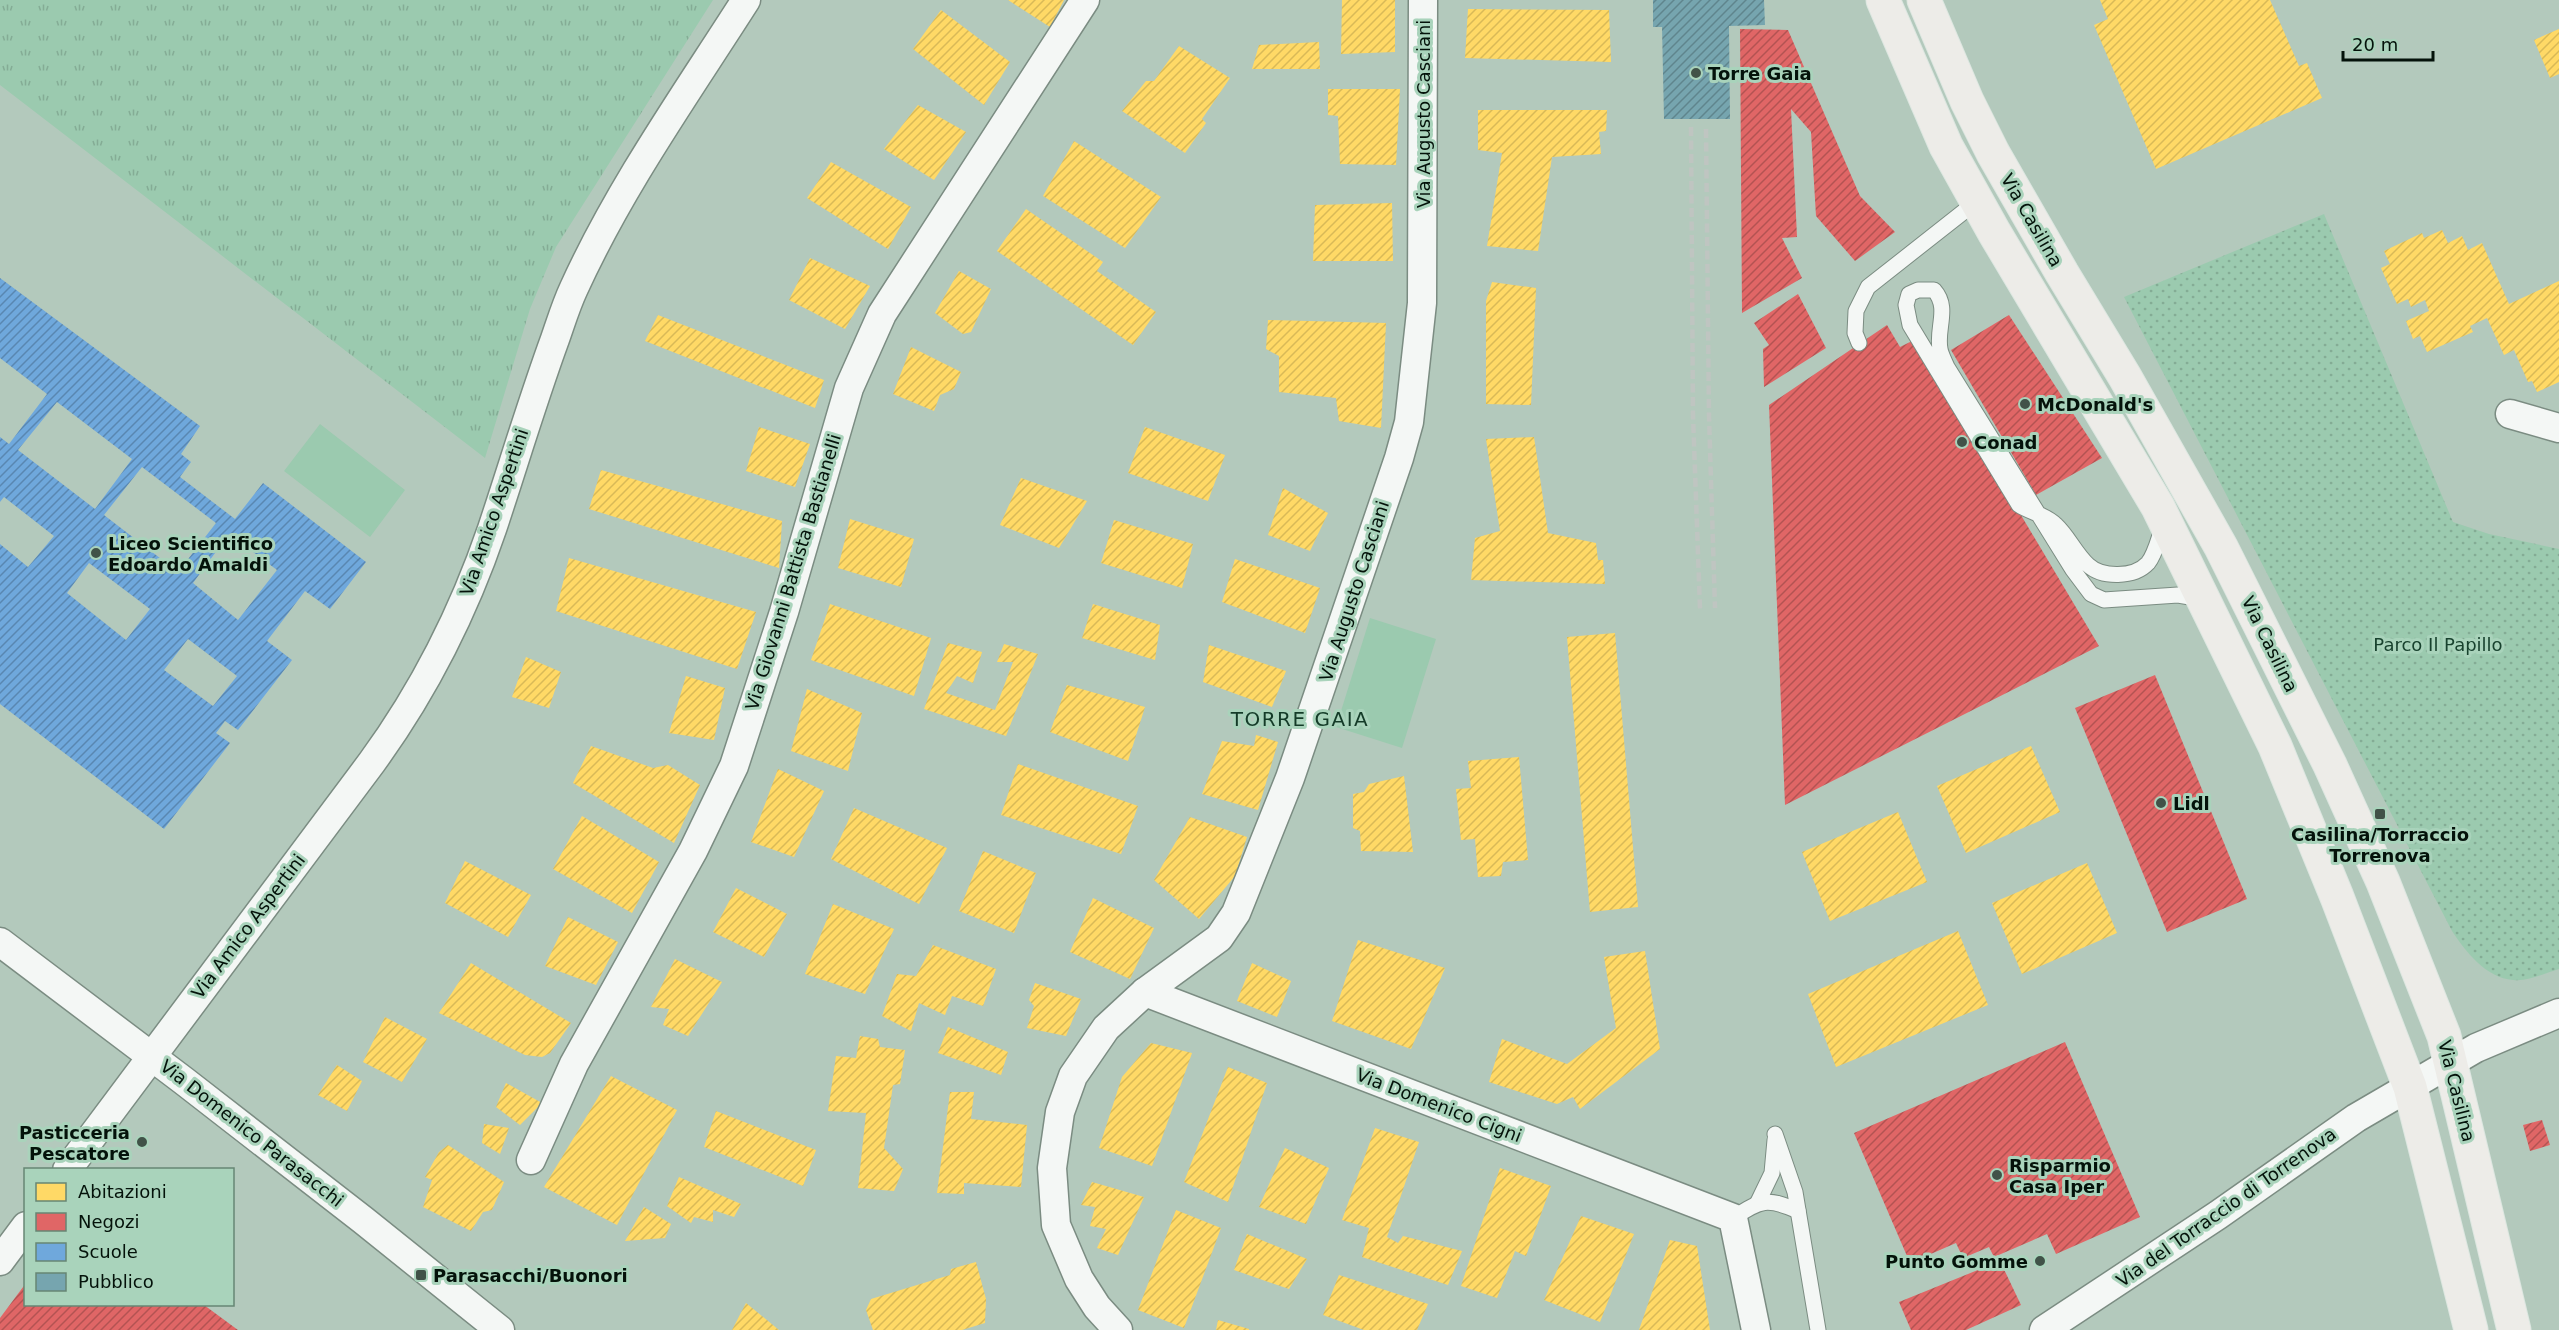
<svg xmlns="http://www.w3.org/2000/svg" width="2559" height="1330" font-family="'DejaVu Sans',sans-serif">
  <style>
    .grass { fill: url(#grass-tufts) }
    .park { fill: url(#park-dots) }
    .garden { fill: #9bcaaf }
    .homes { fill: url(#homes-hatch) }
    .shops { fill: url(#shops-hatch) }
    .schools { fill: url(#schools-hatch); fill-rule: evenodd }
    .public { fill: url(#public-hatch) }
    .lines { fill: none; stroke-linecap: round; stroke-linejoin: round }
    .service-casing { stroke: #7b8c82; stroke-width: 17 }
    .minor-casing { stroke: #7b8c82; stroke-width: 31 }
    .primary-casing { stroke: #dde7e1; stroke-width: 35 }
    .service { stroke: #f4f7f5; stroke-width: 15 }
    .minor { stroke: #f4f7f5; stroke-width: 28 }
    .primary { stroke: #edece8; stroke-width: 33 }
    .rail { stroke: #bfc5c1; stroke-width: 4.5; stroke-dasharray: 9 4.5; stroke-linecap: butt }
    .poi-dot { fill: #415248; stroke: #a9d3bb; stroke-width: 2 }
    .labels { text-anchor: middle; dominant-baseline: central; stroke-width: 6; stroke-linejoin: round; paint-order: stroke }
    .poi-label { font-size: 18px; font-weight: bold; fill: #04120a; stroke: #a9d3bb; text-anchor: start }
    .street-label { font-size: 18px; fill: #04120a; stroke: #a9d3bb }
    .park-label { font-size: 18px; fill: #18422e; stroke: #a9d3bb }
    .neighbourhood-label { font-size: 20px; letter-spacing: 1.5px; fill: #143b28; stroke: #a9d3bb }
  </style>
  <defs>
    <pattern id="grass-tufts" width="24" height="20" patternUnits="userSpaceOnUse" patternTransform="scale(1.5)"><rect width="24" height="20" fill="#9bcaaf"/><path d="M3 7l-1-3M5 7V3M7 7l1-3M15 17l-1-3M17 17v-4M19 17l1-3" fill="none" stroke="#84ac95"/></pattern>
    <pattern id="park-dots" width="8" height="8" patternUnits="userSpaceOnUse" patternTransform="scale(1.5)"><rect width="8" height="8" fill="#9bcaaf"/><path d="M2 2h.1M6 6h.1" fill="none" stroke="#84ac95" stroke-width="1.8" stroke-linecap="round"/></pattern>
    <pattern id="homes-hatch" width="6" height="6" patternUnits="userSpaceOnUse" patternTransform="scale(1.5)"><rect width="6" height="6" fill="#ffd966"/><path d="M-1 1l2-2M0 6l6-6M5 7l2-2" fill="none" stroke="#d9b957"/></pattern>
    <pattern id="shops-hatch" width="6" height="6" patternUnits="userSpaceOnUse" patternTransform="scale(1.5)"><rect width="6" height="6" fill="#e06666"/><path d="M-1 1l2-2M0 6l6-6M5 7l2-2" fill="none" stroke="#b35352"/></pattern>
    <pattern id="schools-hatch" width="6" height="6" patternUnits="userSpaceOnUse" patternTransform="scale(1.5)"><rect width="6" height="6" fill="#6fa8dc"/><path d="M-1 1l2-2M0 6l6-6M5 7l2-2" fill="none" stroke="#5987b1"/></pattern>
    <pattern id="public-hatch" width="6" height="6" patternUnits="userSpaceOnUse" patternTransform="scale(1.5)"><rect width="6" height="6" fill="#76a5af"/><path d="M-1 1l2-2M0 6l6-6M5 7l2-2" fill="none" stroke="#5f858d"/></pattern>
  </defs>
  <rect width="100%" height="100%" fill="#b3c9bc"/>
  <!-- grass -->
  <path class="grass" d="M 0,0 L 713,0 L 556,247 L 530,309 L 485,458 L 0,85 Z"/>
  <!-- park -->
  <path class="park" d="M 2324,214 L 2453,522 L 2489,534 L 2559,549 L 2559,969 C 2545,973 2528,982 2513,980 C 2486,978 2465,951 2452,931 L 2124,297 Z"/>
  <!-- garden -->
  <g class="garden">
    <path d="M 320,424 L 405,490 L 370,537 L 284,471 Z"/>
    <path d="M 1370,618 L 1436,639 L 1402,748 L 1336,727 Z"/>
  </g>
  <!-- homes -->
  <g class="homes">
    <path d="M 1008,0 L 1064,0 L 1050,27 Z"/>
    <path d="M 1342,0 L 1395,0 L 1395,52 L 1341,54 Z"/>
    <path d="M 2100,0 L 2270,0 L 2299,66 L 2307,63 L 2322,98 L 2156,169 L 2094,25 L 2108,19 Z"/>
    <path d="M 1468,9 L 1609,10 L 1611,62 L 1465,58 Z"/>
    <path d="M 941,10 L 1010,62 L 984,105 L 913,49 Z"/>
    <path d="M 2559,29 L 2559,74 L 2550,78 L 2534,40 Z"/>
    <path d="M 1319,42 L 1320,69 L 1252,69 L 1259,45 Z"/>
    <path d="M 1179,46 L 1230,78 L 1202,119 L 1206,123 L 1185,153 L 1122,111 L 1146,81 L 1154,81 Z"/>
    <path d="M 1328,89 L 1400,89 L 1396,165 L 1340,164 L 1338,116 L 1328,115 Z"/>
    <path d="M 918,105 L 966,132 L 934,180 L 884,149 Z"/>
    <path d="M 1478,110 L 1607,110 L 1606,131 L 1599,132 L 1601,154 L 1552,157 L 1538,251 L 1487,246 L 1502,153 L 1478,150 Z"/>
    <path d="M 1074,141 L 1161,197 L 1125,248 L 1043,196 Z"/>
    <path d="M 831,162 L 911,207 L 888,249 L 807,198 Z"/>
    <path d="M 1392,203 L 1393,261 L 1313,261 L 1315,205 Z"/>
    <path d="M 1026,209 L 1103,262 L 1097,271 L 1156,312 L 1133,345 L 997,251 Z"/>
    <path d="M 2442,230 L 2448,243 L 2462,236 L 2468,250 L 2482,243 L 2509,304 L 2559,281 L 2559,382 L 2537,392 L 2532,381 L 2528,382 L 2514,350 L 2504,355 L 2487,318 L 2470,326 L 2473,332 L 2427,352 L 2420,336 L 2413,339 L 2406,321 L 2429,311 L 2425,300 L 2411,307 L 2408,299 L 2397,304 L 2381,268 L 2390,264 L 2384,251 L 2422,233 L 2424,238 Z"/>
    <path d="M 810,258 L 870,286 L 845,329 L 789,300 Z"/>
    <path d="M 959,271 L 991,289 L 971,332 L 963,334 L 935,313 Z"/>
    <path d="M 1492,282 L 1536,288 L 1531,405 L 1486,404 L 1486,301 Z"/>
    <path d="M 658,315 L 824,380 L 815,408 L 645,341 Z"/>
    <path d="M 1268,320 L 1386,323 L 1381,428 L 1339,421 L 1336,398 L 1279,392 L 1279,356 L 1266,349 Z"/>
    <path d="M 911,347 L 961,372 L 954,389 L 940,395 L 934,411 L 893,394 Z"/>
    <path d="M 759,427 L 810,444 L 795,487 L 746,471 Z"/>
    <path d="M 1145,427 L 1225,455 L 1208,501 L 1128,473 Z"/>
    <path d="M 1534,437 L 1548,533 L 1596,543 L 1598,560 L 1603,560 L 1605,584 L 1471,580 L 1475,538 L 1500,531 L 1486,439 Z"/>
    <path d="M 601,470 L 782,521 L 779,568 L 589,509 Z"/>
    <path d="M 1021,478 L 1087,501 L 1059,548 L 1000,525 Z"/>
    <path d="M 1283,488 L 1328,513 L 1310,551 L 1268,535 Z"/>
    <path d="M 850,519 L 914,539 L 901,587 L 838,568 Z"/>
    <path d="M 1114,520 L 1193,544 L 1182,588 L 1101,563 Z"/>
    <path d="M 569,558 L 756,612 L 737,669 L 556,611 Z"/>
    <path d="M 1235,559 L 1320,588 L 1305,633 L 1222,602 Z"/>
    <path d="M 830,604 L 931,638 L 914,696 L 811,660 Z"/>
    <path d="M 1093,604 L 1160,625 L 1155,660 L 1082,638 Z"/>
    <path d="M 1615,633 L 1638,907 L 1590,912 L 1567,637 Z"/>
    <path d="M 948,643 L 982,652 L 973,683 L 957,676 L 946,693 L 995,710 L 1013,662 L 997,662 L 1004,644 L 1038,654 L 1006,736 L 924,709 Z"/>
    <path d="M 1209,645 L 1286,671 L 1272,707 L 1203,682 Z"/>
    <path d="M 526,657 L 561,672 L 549,708 L 512,697 Z"/>
    <path d="M 686,676 L 725,688 L 714,740 L 669,733 Z"/>
    <path d="M 1067,685 L 1145,707 L 1128,761 L 1050,732 Z"/>
    <path d="M 807,689 L 862,713 L 848,771 L 791,751 Z"/>
    <path d="M 1256,735 L 1278,742 L 1258,810 L 1202,794 L 1222,741 L 1254,746 Z"/>
    <path d="M 591,746 L 653,768 L 668,765 L 700,785 L 674,843 L 573,783 Z"/>
    <path d="M 2031,746 L 2060,812 L 1966,853 L 1937,786 Z"/>
    <path d="M 1519,757 L 1528,860 L 1503,862 L 1501,876 L 1478,877 L 1475,839 L 1461,840 L 1456,789 L 1471,788 L 1468,761 Z"/>
    <path d="M 1018,764 L 1138,806 L 1121,854 L 1001,815 Z"/>
    <path d="M 778,769 L 824,791 L 794,857 L 751,842 Z"/>
    <path d="M 1404,776 L 1413,852 L 1361,851 L 1360,831 L 1353,828 L 1353,794 L 1364,792 L 1369,784 Z"/>
    <path d="M 854,808 L 947,848 L 919,904 L 831,859 Z"/>
    <path d="M 1898,812 L 1927,882 L 1830,921 L 1802,852 Z"/>
    <path d="M 582,816 L 659,862 L 632,913 L 553,869 Z"/>
    <path d="M 1190,817 L 1247,837 L 1235,876 L 1199,919 L 1154,880 Z"/>
    <path d="M 983,851 L 1036,873 L 1014,933 L 959,911 Z"/>
    <path d="M 465,861 L 531,895 L 508,937 L 445,903 Z"/>
    <path d="M 2087,863 L 2117,933 L 2022,974 L 1992,903 Z"/>
    <path d="M 736,888 L 787,914 L 764,957 L 713,932 Z"/>
    <path d="M 1093,898 L 1154,928 L 1130,979 L 1070,952 Z"/>
    <path d="M 833,904 L 894,929 L 865,994 L 805,974 Z"/>
    <path d="M 568,917 L 618,942 L 596,985 L 545,966 Z"/>
    <path d="M 1958,931 L 1988,1005 L 1836,1067 L 1808,994 Z"/>
    <path d="M 1358,940 L 1445,968 L 1411,1049 L 1332,1021 Z"/>
    <path d="M 933,945 L 996,969 L 983,1006 L 952,996 L 945,1015 L 919,1003 L 911,1031 L 882,1016 L 897,974 L 916,976 Z"/>
    <path d="M 1645,951 L 1660,1049 L 1580,1109 L 1573,1097 L 1557,1104 L 1489,1082 L 1502,1039 L 1567,1064 L 1616,1028 L 1604,957 Z"/>
    <path d="M 675,959 L 722,982 L 688,1036 L 663,1025 L 669,1009 L 651,1007 Z"/>
    <path d="M 471,963 L 571,1023 L 550,1053 L 542,1057 L 525,1055 L 439,1013 Z"/>
    <path d="M 1252,963 L 1291,981 L 1277,1017 L 1237,1001 Z"/>
    <path d="M 1035,983 L 1081,999 L 1066,1036 L 1027,1028 L 1034,1006 L 1029,1000 Z"/>
    <path d="M 385,1017 L 427,1039 L 402,1082 L 363,1062 Z"/>
    <path d="M 948,1027 L 1008,1052 L 1001,1075 L 938,1053 Z"/>
    <path d="M 860,1036 L 878,1039 L 880,1047 L 905,1050 L 900,1084 L 893,1085 L 884,1148 L 903,1169 L 894,1191 L 858,1188 L 866,1113 L 828,1111 L 836,1056 L 856,1058 Z"/>
    <path d="M 1151,1043 L 1192,1053 L 1152,1166 L 1099,1148 L 1122,1077 Z"/>
    <path d="M 337,1065 L 362,1081 L 347,1111 L 318,1095 Z"/>
    <path d="M 1228,1067 L 1267,1083 L 1228,1202 L 1184,1182 Z"/>
    <path d="M 611,1076 L 677,1110 L 617,1225 L 544,1187 Z"/>
    <path d="M 506,1083 L 542,1103 L 520,1125 L 496,1107 Z"/>
    <path d="M 950,1092 L 974,1092 L 971,1119 L 1027,1125 L 1021,1187 L 964,1183 L 964,1194 L 937,1193 Z"/>
    <path d="M 716,1111 L 816,1150 L 803,1186 L 704,1147 Z"/>
    <path d="M 484,1124 L 509,1128 L 500,1154 L 482,1143 Z"/>
    <path d="M 1375,1128 L 1419,1142 L 1387,1237 L 1398,1243 L 1403,1236 L 1462,1251 L 1448,1285 L 1362,1257 L 1369,1228 L 1342,1220 Z"/>
    <path d="M 448,1145 L 504,1182 L 492,1210 L 483,1212 L 471,1231 L 423,1207 L 432,1180 L 425,1177 L 439,1152 Z"/>
    <path d="M 1285,1148 L 1329,1168 L 1306,1224 L 1259,1207 Z"/>
    <path d="M 1500,1168 L 1551,1186 L 1526,1256 L 1515,1251 L 1497,1298 L 1461,1286 Z"/>
    <path d="M 679,1177 L 741,1204 L 734,1217 L 713,1210 L 713,1222 L 694,1217 L 691,1223 L 667,1206 Z"/>
    <path d="M 1092,1182 L 1144,1197 L 1118,1255 L 1097,1248 L 1106,1229 L 1090,1226 L 1095,1207 L 1081,1205 Z"/>
    <path d="M 644,1207 L 671,1224 L 665,1238 L 625,1241 Z"/>
    <path d="M 1176,1210 L 1221,1228 L 1184,1328 L 1138,1310 Z"/>
    <path d="M 1581,1216 L 1634,1234 L 1600,1322 L 1544,1300 Z"/>
    <path d="M 1247,1234 L 1307,1259 L 1289,1289 L 1234,1270 Z"/>
    <path d="M 1670,1240 L 1697,1246 L 1710,1330 L 1639,1330 Z"/>
    <path d="M 976,1262 L 986,1299 L 985,1323 L 962,1330 L 873,1330 L 866,1310 L 871,1299 L 950,1275 L 951,1269 Z"/>
    <path d="M 1339,1275 L 1428,1304 L 1417,1330 L 1364,1330 L 1323,1315 Z"/>
    <path d="M 746,1303 L 779,1330 L 732,1330 Z"/>
    <path d="M 1218,1320 L 1249,1329 L 1249,1330 L 1216,1330 Z"/>
  </g>
  <!-- shops -->
  <g class="shops">
    <path d="M 1740,29 L 1788,30 L 1860,196 L 1895,232 L 1855,261 L 1816,216 L 1811,132 L 1791,109 L 1797,237 L 1782,238 L 1802,278 L 1742,313 Z"/>
    <path d="M 1798,294 L 1826,348 L 1764,387 L 1763,349 L 1769,345 L 1754,323 Z"/>
    <path d="M 2009,315 L 2102,458 L 2036,495 L 1951,350 Z"/>
    <path d="M 1887,325 L 1900,347 L 1916,339 L 2099,646 L 1785,805 L 1769,405 Z"/>
    <path d="M 2155,675 L 2247,899 L 2167,932 L 2075,708 Z"/>
    <path d="M 2065,1042 L 2140,1217 L 2056,1254 L 2047,1234 L 1994,1257 L 1989,1247 L 1963,1258 L 1956,1243 L 1910,1263 L 1854,1133 Z"/>
    <path d="M 2542,1120 L 2550,1145 L 2530,1151 L 2523,1125 Z"/>
    <path d="M 2000,1261 L 2021,1305 L 1966,1330 L 1911,1330 L 1899,1302 Z"/>
    <path d="M 26,1283 L 26,1305 L 204,1305 L 238,1330 L 0,1330 L 0,1318 Z"/>
  </g>
  <!-- schools -->
  <path class="schools" d="M 0,278 L 200,426 L 181,454 L 191,462 L 180,477 L 235,519 L 263,483 L 366,562 L 330,609 L 305,591 L 267,641 L 292,660 L 238,730 L 225,721 L 216,733 L 230,743 L 164,829 L 0,704 L 0,544 L 28,567 L 54,536 L 4,497 L 0,502 L 0,437 L 9,444 L 47,394 L 0,358 ZM 57,402 L 132,459 L 95,509 L 18,450 ZM 142,467 L 216,523 L 178,572 L 104,515 ZM 229,534 L 277,570 L 238,620 L 193,583 ZM 89,563 L 150,609 L 126,640 L 67,593 ZM 188,639 L 237,676 L 213,706 L 164,670 Z"/>
  <!-- public -->
  <path class="public" d="M 1653,0 L 1764,0 L 1765,25 L 1729,26 L 1730,119 L 1664,119 L 1662,27 L 1653,27 Z"/>
  <g class="lines">
    <!-- service casing -->
    <g class="service-casing">
      <g id="service">
        <path d="M 1859,343 L 1855,333 L 1856,311 L 1868,287 L 1976,202"/>
        <path d="M 2164,524 C 2159,536 2156,553 2148,563 C 2134,578 2102,578 2088,565 C 2075,553 2068,536 2056,525 C 2045,514 2031,513 2019,505 L 1910,325 L 1906,305 L 1909,294 L 1918,290 L 1934,290 C 1950,308 1936,328 1940,349 C 1941,355 1945,362 1947,367 L 2073,570 L 2091,594 L 2104,600 L 2178,595 L 2202,599"/>
        <path d="M 1775,1134 L 1795,1192 L 1818,1330"/>
        <path d="M 1758,1202 L 1772,1173 L 1775,1140"/>
        <path d="M 1733,1218 C 1761,1200 1767,1197 1798,1211"/>
      </g>
    </g>
    <!-- minor casing -->
    <g class="minor-casing">
      <g id="minor">
        <path d="M 2510,414 L 2559,428"/>
        <path d="M 0,942 L 184,1081 L 363,1220 L 500,1330"/>
        <path d="M 1145,992 L 1733,1218 L 1756,1330"/>
        <path d="M 531,1160 L 574,1064 L 693,851 L 734,766 L 784,612 L 849,388 L 882,314 L 1085,0"/>
        <path d="M 67,1170 L 372,762 C 423,692 464,611 492,529 C 513,466 532,402 555,339 C 561,322 566,305 574,288 C 620,187 686,94 746,0"/>
        <path d="M 0,1261 L 26,1226"/>
        <path d="M 1118,1330 L 1097,1307 L 1079,1279 L 1056,1225 L 1052,1168 L 1060,1112 L 1073,1076 L 1106,1028 L 1145,992 L 1219,938 L 1236,913 L 1290,778 L 1399,458 L 1409,422 L 1422,303 L 1423,0"/>
        <path d="M 2044,1330 L 2218,1215 L 2356,1118 L 2476,1048 L 2559,1013"/>
      </g>
    </g>
    <!-- primary casing -->
    <g class="primary-casing">
      <g id="primary">
        <path d="M 1883,0 L 1946,146 L 1994,232 L 2158,507 L 2275,746 L 2337,897 L 2410,1087 L 2471,1330"/>
        <path d="M 1924,0 L 1967,101 L 1993,153 L 2062,273 L 2125,377 L 2221,547 L 2330,765 L 2383,882 L 2444,1036 L 2514,1330"/>
      </g>
    </g>
    <!-- service -->
    <use href="#service" class="service"/>
    <!-- minor -->
    <use href="#minor" class="minor"/>
    <!-- primary -->
    <use href="#primary" class="primary"/>
    <!-- rail -->
    <g class="rail">
      <path d="M 1691,127 L 1693,416 L 1700,609"/>
      <path d="M 1706,129 L 1709,416 L 1715,608"/>
    </g>
  </g>
  <!-- markers -->
  <g class="poi-dot">
    <circle cx="1696" cy="73" r="6"/>
    <circle cx="2025" cy="404" r="6"/>
    <circle cx="1962" cy="442" r="6"/>
    <circle cx="96" cy="553" r="6"/>
    <circle cx="2161" cy="803" r="6"/>
    <rect x="2374" y="808" width="12" height="12" rx="3"/>
    <circle cx="142" cy="1142" r="6"/>
    <circle cx="1997" cy="1175" r="6"/>
    <circle cx="2040" cy="1261" r="6"/>
    <rect x="415" y="1269" width="12" height="12" rx="3"/>
  </g>
  <g class="labels">
    <!-- poi labels -->
    <g class="poi-label">
      <text x="1708" y="73">Torre Gaia</text>
      <text x="2037" y="404">McDonald's</text>
      <text x="1974" y="442">Conad</text>
      <text x="108" y="543">Liceo Scientifico<tspan x="108" dy="21">Edoardo Amaldi</tspan></text>
      <text x="2173" y="803">Lidl</text>
      <text x="2380" y="834" text-anchor="middle">Casilina/Torraccio<tspan x="2380" dy="21">Torrenova</tspan></text>
      <text x="130" y="1132" text-anchor="end">Pasticceria<tspan x="130" dy="21">Pescatore</tspan></text>
      <text x="2009" y="1165">Risparmio<tspan x="2009" dy="21">Casa Iper</tspan></text>
      <text x="2028" y="1261" text-anchor="end">Punto Gomme</text>
      <text x="433" y="1275">Parasacchi/Buonori</text>
    </g>
    <!-- street labels -->
    <g class="street-label">
      <text transform="translate(1423 114) rotate(-90)">Via Augusto Casciani</text>
      <text transform="translate(2032 220) rotate(60)">Via Casilina</text>
      <text transform="translate(494 512) rotate(-71)">Via Amico Aspertini</text>
      <text transform="translate(793 572) rotate(-73)">Via Giovanni Battista Bastianelli</text>
      <text transform="translate(1354 591) rotate(-72)">Via Augusto Casciani</text>
      <text transform="translate(2270 644) rotate(64)">Via Casilina</text>
      <text transform="translate(248 926) rotate(-53)">Via Amico Aspertini</text>
      <text transform="translate(2457 1091) rotate(76)">Via Casilina</text>
      <text transform="translate(1439 1105) rotate(21)">Via Domenico Cigni</text>
      <text transform="translate(252 1133) rotate(38)">Via Domenico Parasacchi</text>
      <text transform="translate(2226 1207) rotate(-35)">Via del Torraccio di Torrenova</text>
    </g>
    <!-- park labels -->
    <g class="park-label">
      <text x="2438" y="644">Parco Il Papillo</text>
    </g>
    <!-- neighbourhood labels -->
    <g class="neighbourhood-label">
      <text x="1300" y="719">TORRE GAIA</text>
    </g>
  </g>
  <!-- legend -->
  <rect x="24" y="1168" width="210" height="138" fill="#a9d3bb" stroke="#678674" stroke-width="1.5"/>
  <rect x="36" y="1183" width="30" height="18" fill="#ffd966" stroke="#678674" stroke-width="1.5"/>
  <text x="78" y="1198" font-size="18" fill="#04120a">Abitazioni</text>
  <rect x="36" y="1213" width="30" height="18" fill="#e06666" stroke="#678674" stroke-width="1.5"/>
  <text x="78" y="1228" font-size="18" fill="#04120a">Negozi</text>
  <rect x="36" y="1243" width="30" height="18" fill="#6fa8dc" stroke="#678674" stroke-width="1.5"/>
  <text x="78" y="1258" font-size="18" fill="#04120a">Scuole</text>
  <rect x="36" y="1273" width="30" height="18" fill="#76a5af" stroke="#678674" stroke-width="1.5"/>
  <text x="78" y="1288" font-size="18" fill="#04120a">Pubblico</text>
  <!-- scale -->
  <path d="M2343 51v9h90v-9" fill="none" stroke="#04120a" stroke-width="3"/>
  <text x="2352" y="51" font-size="18" fill="#04120a" stroke="#a9d3bb" stroke-width="4.5" paint-order="stroke">20 m</text>
</svg>
